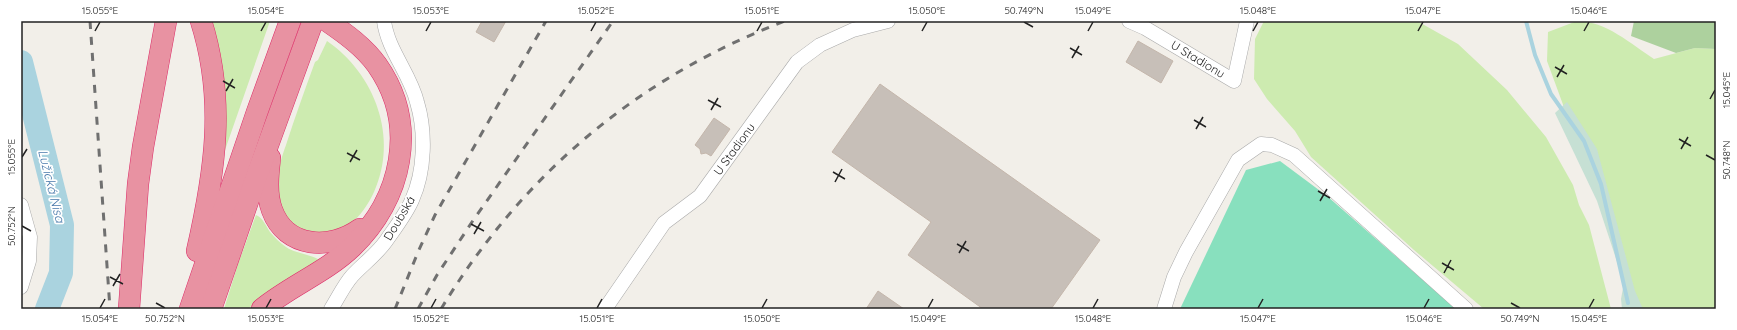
<svg xmlns="http://www.w3.org/2000/svg" width="1737" height="330" font-family="Quicksand,sans-serif">
  <style>
    .grass { fill: #cdebb0 }
    .forest { fill: #add19e }
    .wetland { fill: #c6e0d4 }
    .pitch { fill: #88e0be }
    .lines { fill: none; stroke-linecap: round; stroke-linejoin: round }
    .stream { stroke: #aad3df; stroke-width: 4 }
    .river { stroke: #aad3df; stroke-width: 24 }
    .building { fill: #c7bfb8; stroke: #c4b6ab }
    .minor-casing { stroke: #a9a9a9; stroke-width: 15 }
    .highway-casing { stroke: #dc2a67; stroke-width: 22 }
    .minor { stroke: #fff; stroke-width: 14 }
    .highway { stroke: #e892a2; stroke-width: 21 }
    .rail { stroke: #707070; stroke-width: 3; stroke-dasharray: 8 8; stroke-linecap: butt }
    .ticks { fill: none; stroke: #222; stroke-width: 1.5 }
    .labels { text-anchor: middle; dominant-baseline: central; stroke-width: 3.5; stroke-linejoin: round; paint-order: stroke }
    .street-label { font-size: 12px; fill: #222; stroke: #fff }
    .water-label { font-size: 13px; font-style: italic; fill: #4a7aab; stroke: #fff }
    .neatline { fill: none; stroke: #222; stroke-width: 1.5 }
    .ticks-label { font-size: 10px; text-anchor: middle; fill: #222 }
  </style>
  <rect width="100%" height="100%" fill="#f2efe9"/>
  <!-- grass -->
  <g class="grass">
    <path d="M 212,21 L 270,21 L 225,150 C 227,106 224,63 212,21 Z"/>
    <path d="M 1264,21 L 1417,21 L 1458,44 L 1507,90 L 1546,137 L 1573,185 L 1579,205 L 1589,225 L 1611,309 L 1484,309 L 1414,250 L 1311,157 L 1295,131 L 1267,99 L 1254,79 L 1255,39 Z"/>
    <path d="M 1577,21 C 1606,21 1631,44 1654,59 L 1695,48 L 1716,49 L 1716,309 L 1638,309 L 1547,61 L 1548,32 Z"/>
    <path d="M 327,41 C 375,74 399,138 374,192 C 369,203 360,217 350,224 C 346,226 324,236 319,235 C 303,233 285,223 280,207 C 277,200 277,190 277,183 C 277,171 282,156 286,145 C 295,117 305,89 315,62 L 318,60 Z"/>
    <path d="M 256,215 C 263,218 266,226 270,232 C 275,238 280,243 286,247 C 294,253 316,256 319,260 L 257,301 L 248,309 L 224,309 L 238,264 Z"/>
  </g>
  <!-- forest -->
  <path class="forest" d="M 1634,21 L 1716,21 L 1716,49 L 1695,48 L 1676,53 L 1631,36 Z"/>
  <!-- wetland -->
  <path class="wetland" d="M 1567,102 L 1597,149 L 1635,291 L 1643,309 L 1622,309 L 1621,299 L 1624,283 L 1597,201 L 1555,113 Z"/>
  <!-- pitch -->
  <path class="pitch" d="M 1280,161 L 1327,196 L 1456,309 L 1180,309 L 1246,170 Z"/>
  <g class="lines">
    <!-- stream -->
    <path class="stream" d="M 1526,21 L 1535,55 L 1551,94 L 1584,141 L 1601,184 L 1628,303"/>
    <!-- river -->
    <path class="river" d="M 21,62 L 62,225 L 61,273 L 47,309"/>
  </g>
  <!-- building -->
  <g class="building">
    <path d="M 482,21 L 506,21 L 494,42 L 476,32 Z"/>
    <path d="M 1138,41 L 1173,61 L 1161,83 L 1126,62 Z"/>
    <path d="M 880,84 L 1100,240 L 1051,309 L 983,309 L 908,255 L 931,222 L 832,152 Z"/>
    <path d="M 714,118 L 730,129 L 711,156 L 706,153 L 701,154 L 700,149 L 695,145 Z"/>
    <path d="M 878,291 L 904,309 L 866,309 Z"/>
  </g>
  <g class="lines">
    <!-- minor casing -->
    <g class="minor-casing">
      <g id="minor">
        <path d="M 1129,21 L 1145,28 L 1234,81 L 1247,21"/>
        <path d="M 21,205 L 30,237 L 29,261 L 21,287"/>
        <path d="M 331,309 C 338,298 344,285 352,276 C 363,264 377,254 386,241 C 395,228 406,214 412,200 C 425,171 426,132 417,102 C 410,73 388,51 384,21"/>
        <path d="M 605,309 L 664,223 L 700,196 L 797,62 L 820,45 L 853,30 L 888,21"/>
        <path d="M 1164,309 L 1174,277 L 1186,252 L 1238,160 L 1261,144 L 1272,145 L 1294,155 L 1466,309"/>
      </g>
    </g>
    <!-- highway casing -->
    <g class="highway-casing">
      <g id="highway">
        <path d="M 270,158 C 268,175 266,194 272,210 C 286,249 331,250 360,229"/>
        <path d="M 197,251 C 215,172 226,100 201,21"/>
        <path d="M 129,309 L 138,184 L 143,147 L 166,21"/>
        <path d="M 190,309 L 257,112 L 290,21"/>
        <path d="M 211,309 L 257,175 L 313,21"/>
        <path d="M 262,309 C 290,286 326,272 352,247 C 402,199 419,125 377,65 C 364,47 346,34 327,21"/>
      </g>
    </g>
    <!-- minor -->
    <use href="#minor" class="minor"/>
    <!-- highway -->
    <use href="#highway" class="highway"/>
    <!-- rail -->
    <g class="rail">
      <path d="M 90,21 L 110,309"/>
      <path d="M 395,309 L 418,252 L 435,215 L 546,21"/>
      <path d="M 418,309 L 437,275 L 472,222 L 613,21"/>
      <path d="M 441,309 C 522,175 638,77 785,21"/>
    </g>
  </g>
  <!-- ticks -->
  <path class="ticks" d="M 1024,22 L 1033,27M 95,31 L 100,22M 261,31 L 266,22M 426,31 L 431,22M 591,31 L 596,22M 757,31 L 762,22M 922,31 L 927,22M 1088,31 L 1093,22M 1253,31 L 1258,22M 1418,31 L 1423,22M 1584,31 L 1589,22M 1070,48 L 1082,55M 1072,58 L 1079,46M 1555,67 L 1567,74M 1557,77 L 1564,65M 223,81 L 235,88M 226,91 L 233,79M 1710,99 L 1715,90M 708,100 L 721,107M 711,110 L 718,98M 1194,120 L 1206,127M 1196,129 L 1203,117M 1679,139 L 1691,146M 1681,149 L 1688,137M 347,153 L 360,160M 1706,155 L 1715,160M 22,157 L 27,149M 350,162 L 357,150M 833,172 L 845,179M 835,182 L 842,169M 1318,191 L 1330,198M 1320,201 L 1327,189M 471,224 L 484,231M 22,226 L 31,231M 474,234 L 481,222M 957,244 L 969,251M 959,253 L 966,241M 1442,263 L 1454,270M 1444,273 L 1451,260M 110,277 L 123,284M 113,286 L 120,274M 156,303 L 165,308M 1511,303 L 1520,308M 100,308 L 105,299M 266,308 L 271,299M 431,308 L 436,299M 597,308 L 602,299M 762,308 L 767,299M 928,308 L 933,299M 1093,308 L 1098,299M 1258,308 L 1263,299M 1424,308 L 1429,299M 1589,308 L 1594,299"/>
  <g class="labels">
    <!-- street labels -->
    <g class="street-label">
      <text transform="translate(1198 59) rotate(31)">U Stadionu</text>
      <text transform="translate(734 149) rotate(-54)">U Stadionu</text>
      <text transform="translate(399 218) rotate(-59)">Doubská</text>
    </g>
    <!-- water labels -->
    <g class="water-label">
      <text transform="translate(52 186) rotate(76)">Lužická Nisa</text>
    </g>
  </g>
  <!-- border -->
  <rect width="1737" height="330" fill="none" stroke="#ffffff" stroke-width="44"/>
  <rect x="22" y="22" width="1693" height="286" class="neatline"/>
  <g class="ticks-label">
    <text x="100" y="14">15.055°E</text>
    <text x="266" y="14">15.054°E</text>
    <text x="431" y="14">15.053°E</text>
    <text x="596" y="14">15.052°E</text>
    <text x="762" y="14">15.051°E</text>
    <text x="927" y="14">15.050°E</text>
    <text x="1024" y="14">50.749°N</text>
    <text x="1093" y="14">15.049°E</text>
    <text x="1258" y="14">15.048°E</text>
    <text x="1423" y="14">15.047°E</text>
    <text x="1589" y="14">15.046°E</text>
    <text transform="translate(1726 90) rotate(-90)" y="4">15.045°E</text>
    <text transform="translate(11 157) rotate(-90)" y="4">15.055°E</text>
    <text transform="translate(1726 160) rotate(-90)" y="4">50.748°N</text>
    <text transform="translate(11 226) rotate(-90)" y="4">50.752°N</text>
    <text x="100" y="322">15.054°E</text>
    <text x="165" y="322">50.752°N</text>
    <text x="266" y="322">15.053°E</text>
    <text x="431" y="322">15.052°E</text>
    <text x="597" y="322">15.051°E</text>
    <text x="762" y="322">15.050°E</text>
    <text x="928" y="322">15.049°E</text>
    <text x="1093" y="322">15.048°E</text>
    <text x="1258" y="322">15.047°E</text>
    <text x="1424" y="322">15.046°E</text>
    <text x="1520" y="322">50.749°N</text>
    <text x="1589" y="322">15.045°E</text>
  </g>
</svg>
